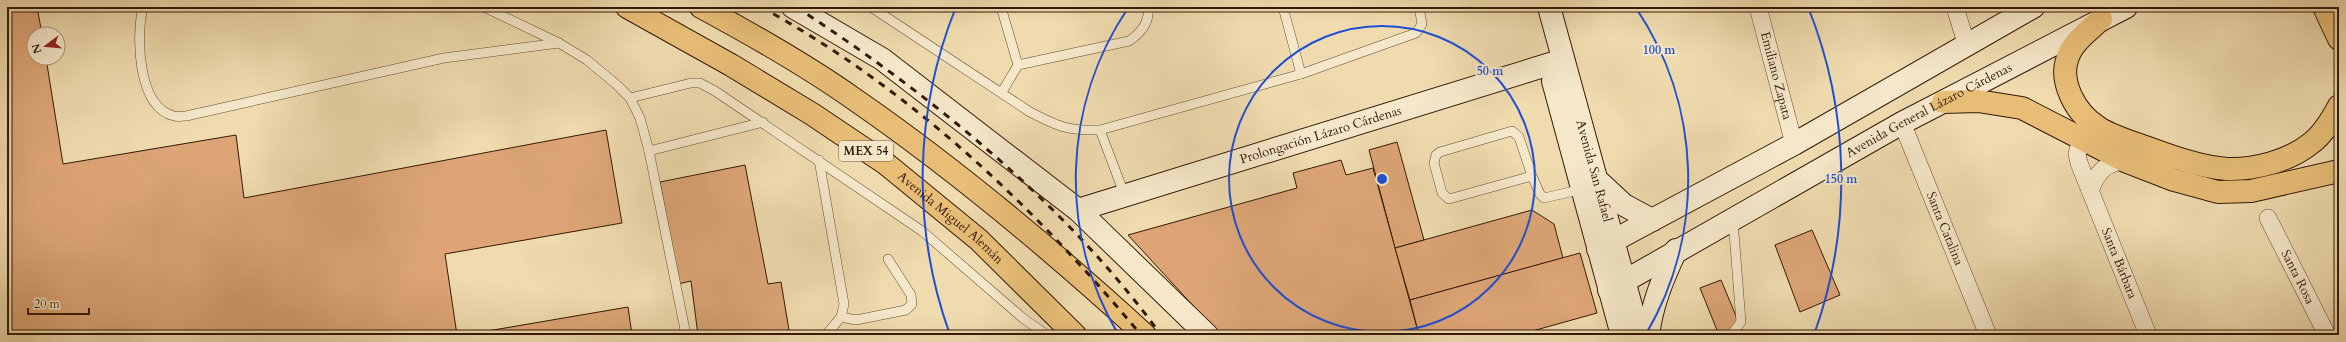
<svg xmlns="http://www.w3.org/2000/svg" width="2346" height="342" font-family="Cardo,serif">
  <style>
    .building { fill: #dda576; stroke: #341906 }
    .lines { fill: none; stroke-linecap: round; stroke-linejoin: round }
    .lane-casing { stroke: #634a30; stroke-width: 10 }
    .street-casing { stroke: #634a30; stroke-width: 18 }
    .secondary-casing { stroke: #341906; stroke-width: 24 }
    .highway-casing { stroke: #341906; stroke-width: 24 }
    .lane { stroke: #f5e8ca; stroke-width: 9 }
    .street { stroke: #f5e8ca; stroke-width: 17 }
    .secondary { stroke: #f5e8ca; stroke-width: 22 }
    .highway { stroke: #e8be77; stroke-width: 22 }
    .rail { stroke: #341906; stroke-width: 3; stroke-dasharray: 7 7; stroke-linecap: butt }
    .ring { fill: none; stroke: #1d4ed8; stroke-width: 2 }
    .labels { text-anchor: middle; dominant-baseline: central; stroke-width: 4; stroke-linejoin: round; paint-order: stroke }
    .shield { fill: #f5e8ca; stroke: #6e5741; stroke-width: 1 }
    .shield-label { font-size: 12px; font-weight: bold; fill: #341906 }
    .street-label { font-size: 13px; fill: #341906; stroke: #f5e8ca }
    .centre { fill: #1d4ed8; stroke: #f5e8ca; stroke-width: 2 }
    .ring-label { font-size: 12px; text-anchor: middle; font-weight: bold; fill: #1d4ed8; stroke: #f5e8ca; stroke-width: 4; stroke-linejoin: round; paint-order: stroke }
  </style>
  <rect width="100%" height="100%" fill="#efdbae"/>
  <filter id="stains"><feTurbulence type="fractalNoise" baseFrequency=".005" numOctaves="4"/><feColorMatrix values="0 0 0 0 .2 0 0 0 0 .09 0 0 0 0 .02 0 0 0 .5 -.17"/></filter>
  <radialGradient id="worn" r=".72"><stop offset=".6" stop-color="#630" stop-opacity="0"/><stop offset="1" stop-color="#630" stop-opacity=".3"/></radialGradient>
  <!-- building -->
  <g class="building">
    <path d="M 7,7 L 37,7 L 42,34 L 34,34 L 34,58 L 46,58 L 63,164 L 236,135 L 244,198 L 606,130 L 622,223 L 445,254 L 457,335 L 7,335 Z"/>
    <path d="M 1397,142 L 1424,240 L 1395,248 L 1369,150 Z"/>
    <path d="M 1341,160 L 1346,175 L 1373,168 L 1419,335 L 1220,335 L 1128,235 L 1297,188 L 1293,173 Z"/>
    <path d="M 745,165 L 768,284 L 781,282 L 789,330 L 757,335 L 698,335 L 691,281 L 678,284 L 660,182 Z"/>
    <path d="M 1532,210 L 1554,224 L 1563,258 L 1410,300 L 1395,248 Z"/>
    <path d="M 1812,230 L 1840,295 L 1800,312 L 1775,245 Z"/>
    <path d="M 1580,253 L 1597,313 L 1518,335 L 1419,335 L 1410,300 Z"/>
    <path d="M 1721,280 L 1744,335 L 1719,335 L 1700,288 Z"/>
    <path d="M 628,307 L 632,335 L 464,335 Z"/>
  </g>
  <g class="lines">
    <!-- lane casing -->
    <g class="lane-casing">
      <g id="lane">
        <path d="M 143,7 C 136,35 137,107 174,116 C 177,117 182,116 186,116 L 444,58 L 559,43 L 587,60 L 617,85 L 630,98 L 640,118 L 649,151 L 686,335"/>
        <path d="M 484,7 L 559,43"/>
        <path d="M 871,7 L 1030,112 C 1059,127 1068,131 1100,130 L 1301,74 L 1416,33 L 1422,24 L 1419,7"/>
        <path d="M 1001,7 L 1018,65"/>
        <path d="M 1283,7 L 1301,74"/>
        <path d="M 1002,92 L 1018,65 L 1129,41 C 1141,33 1150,22 1148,7"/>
        <path d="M 630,98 L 691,83 L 700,83 L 715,91 L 922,231 L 1024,319 L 1047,335"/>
        <path d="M 1100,130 L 1125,196"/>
        <path d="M 649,151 L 763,122"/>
        <path d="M 819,160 L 844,304 L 841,317 L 826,335"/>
        <path d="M 1532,176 L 1519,137 L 1512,131 L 1440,152 L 1436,155 L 1434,163 L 1442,193 L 1449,199 L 1532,176 L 1540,194 L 1544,198 L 1583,189"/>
        <path d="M 841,317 L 856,320 L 906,310 L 912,304 L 911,295 L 888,259"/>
        <path d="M 1731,335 L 1741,322 L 1733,220"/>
      </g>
    </g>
    <!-- street casing -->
    <g class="street-casing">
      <g id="street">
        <path id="s1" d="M 1758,7 L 1794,144"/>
        <path d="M 1955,7 L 1967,46"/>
        <path id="s2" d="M 1902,123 L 1988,335"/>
        <path id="s3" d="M 2091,133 L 2081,140 L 2077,154 L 2079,163 L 2148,335"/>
        <path d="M 2090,191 C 2096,174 2105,162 2125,161"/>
        <path id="s4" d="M 2268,218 L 2327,335"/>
      </g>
    </g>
    <!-- secondary casing -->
    <g class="secondary-casing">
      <g id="secondary">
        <path d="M 793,7 L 882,59 L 1078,210 L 1207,335"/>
        <path id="s5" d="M 1549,7 L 1639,335"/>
        <path d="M 1553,81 L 1622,335"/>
        <path d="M 1597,180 L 1624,205 L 1652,220"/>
        <path id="s6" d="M 1078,210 L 1563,60"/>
        <path d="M 1598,249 L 1794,144 L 2033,7"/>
        <path id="s7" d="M 1609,290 L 1902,123 L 2126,7"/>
        <path d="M 1648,335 C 1652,304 1663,278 1676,250"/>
      </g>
    </g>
    <!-- highway casing -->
    <g class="highway-casing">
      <g id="highway">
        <path id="s8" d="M 627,7 L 731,65 L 812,114 L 885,163 L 979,240 L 1075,335"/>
        <path d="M 701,7 C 753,35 806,65 854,99 C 957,170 1053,251 1145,335"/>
        <path d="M 2324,7 L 2339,39"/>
        <path d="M 2101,19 C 2089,31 2071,43 2067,60 C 2063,72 2066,85 2071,96 C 2087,131 2118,137 2151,149 C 2176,158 2201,167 2227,169 C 2254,170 2289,161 2310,144 C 2323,135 2332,119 2339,106"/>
        <path d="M 1943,102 L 1978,101 L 2022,108 L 2125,161 L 2174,180 L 2218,192 L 2251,191 L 2339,171"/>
      </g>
    </g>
    <!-- lane -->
    <use href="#lane" class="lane"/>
    <!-- street -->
    <use href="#street" class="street"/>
    <!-- secondary -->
    <use href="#secondary" class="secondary"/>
    <!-- highway -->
    <use href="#highway" class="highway"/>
    <!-- rail -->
    <g class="rail">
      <path d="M 761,7 C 909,88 1034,206 1141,335"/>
      <path d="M 796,7 C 930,94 1067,205 1161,335"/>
    </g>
  </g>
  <!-- distance rings -->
  <g class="ring">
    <circle cx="1382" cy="179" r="153"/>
    <path d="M1118 334A306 306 0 0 1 1128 8M1636 8A306 306 0 0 1 1646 334"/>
    <path d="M949 332A459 459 0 0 1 956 7M1808 7A459 459 0 0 1 1815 332"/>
  </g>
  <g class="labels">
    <!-- shield labels -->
    <rect class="shield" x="839" y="141" width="54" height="20" rx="3"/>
    <g class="shield-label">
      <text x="866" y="151">MEX 54</text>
    </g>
    <!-- street labels -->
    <g class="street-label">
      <text stroke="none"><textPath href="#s1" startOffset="71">Emiliano Zapata</textPath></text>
      <text stroke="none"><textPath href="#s7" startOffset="367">Avenida General Lázaro Cárdenas</textPath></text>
      <text stroke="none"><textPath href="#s6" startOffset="254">Prolongación Lázaro Cárdenas</textPath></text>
      <text stroke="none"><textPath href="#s5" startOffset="170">Avenida San Rafael</textPath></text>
      <text stroke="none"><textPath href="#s8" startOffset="387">Avenida Miguel Alemán</textPath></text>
      <text stroke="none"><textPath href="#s2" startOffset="114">Santa Catalina</textPath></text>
      <text stroke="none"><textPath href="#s3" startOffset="144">Santa Bárbara</textPath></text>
      <text stroke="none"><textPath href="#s4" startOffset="66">Santa Rosa</textPath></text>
    </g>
  </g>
  <circle cx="1382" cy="179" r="6" class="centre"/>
  <g class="ring-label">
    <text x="1659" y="54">100 m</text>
    <text x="1490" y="75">50 m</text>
    <text x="1841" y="183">150 m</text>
  </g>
  <!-- margin -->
  <rect width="2346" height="342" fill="none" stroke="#efdbae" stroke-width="24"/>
  <rect x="8" y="8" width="2330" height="326" fill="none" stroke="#341906" stroke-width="2"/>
  <rect x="12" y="12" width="2322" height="318" fill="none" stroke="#341906"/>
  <!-- north arrow -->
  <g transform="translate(46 46) rotate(254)"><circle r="19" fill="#f5e8ca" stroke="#a8957c"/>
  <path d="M0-3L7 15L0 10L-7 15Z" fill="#8f2418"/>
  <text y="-6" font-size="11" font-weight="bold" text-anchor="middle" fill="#341906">N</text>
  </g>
  <!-- scale -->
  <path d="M28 308v6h61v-6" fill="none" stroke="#341906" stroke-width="2"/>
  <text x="34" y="308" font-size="12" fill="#341906" stroke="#f5e8ca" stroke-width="3" paint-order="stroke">20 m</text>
  <rect width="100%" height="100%" filter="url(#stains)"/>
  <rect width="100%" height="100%" fill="url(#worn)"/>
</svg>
